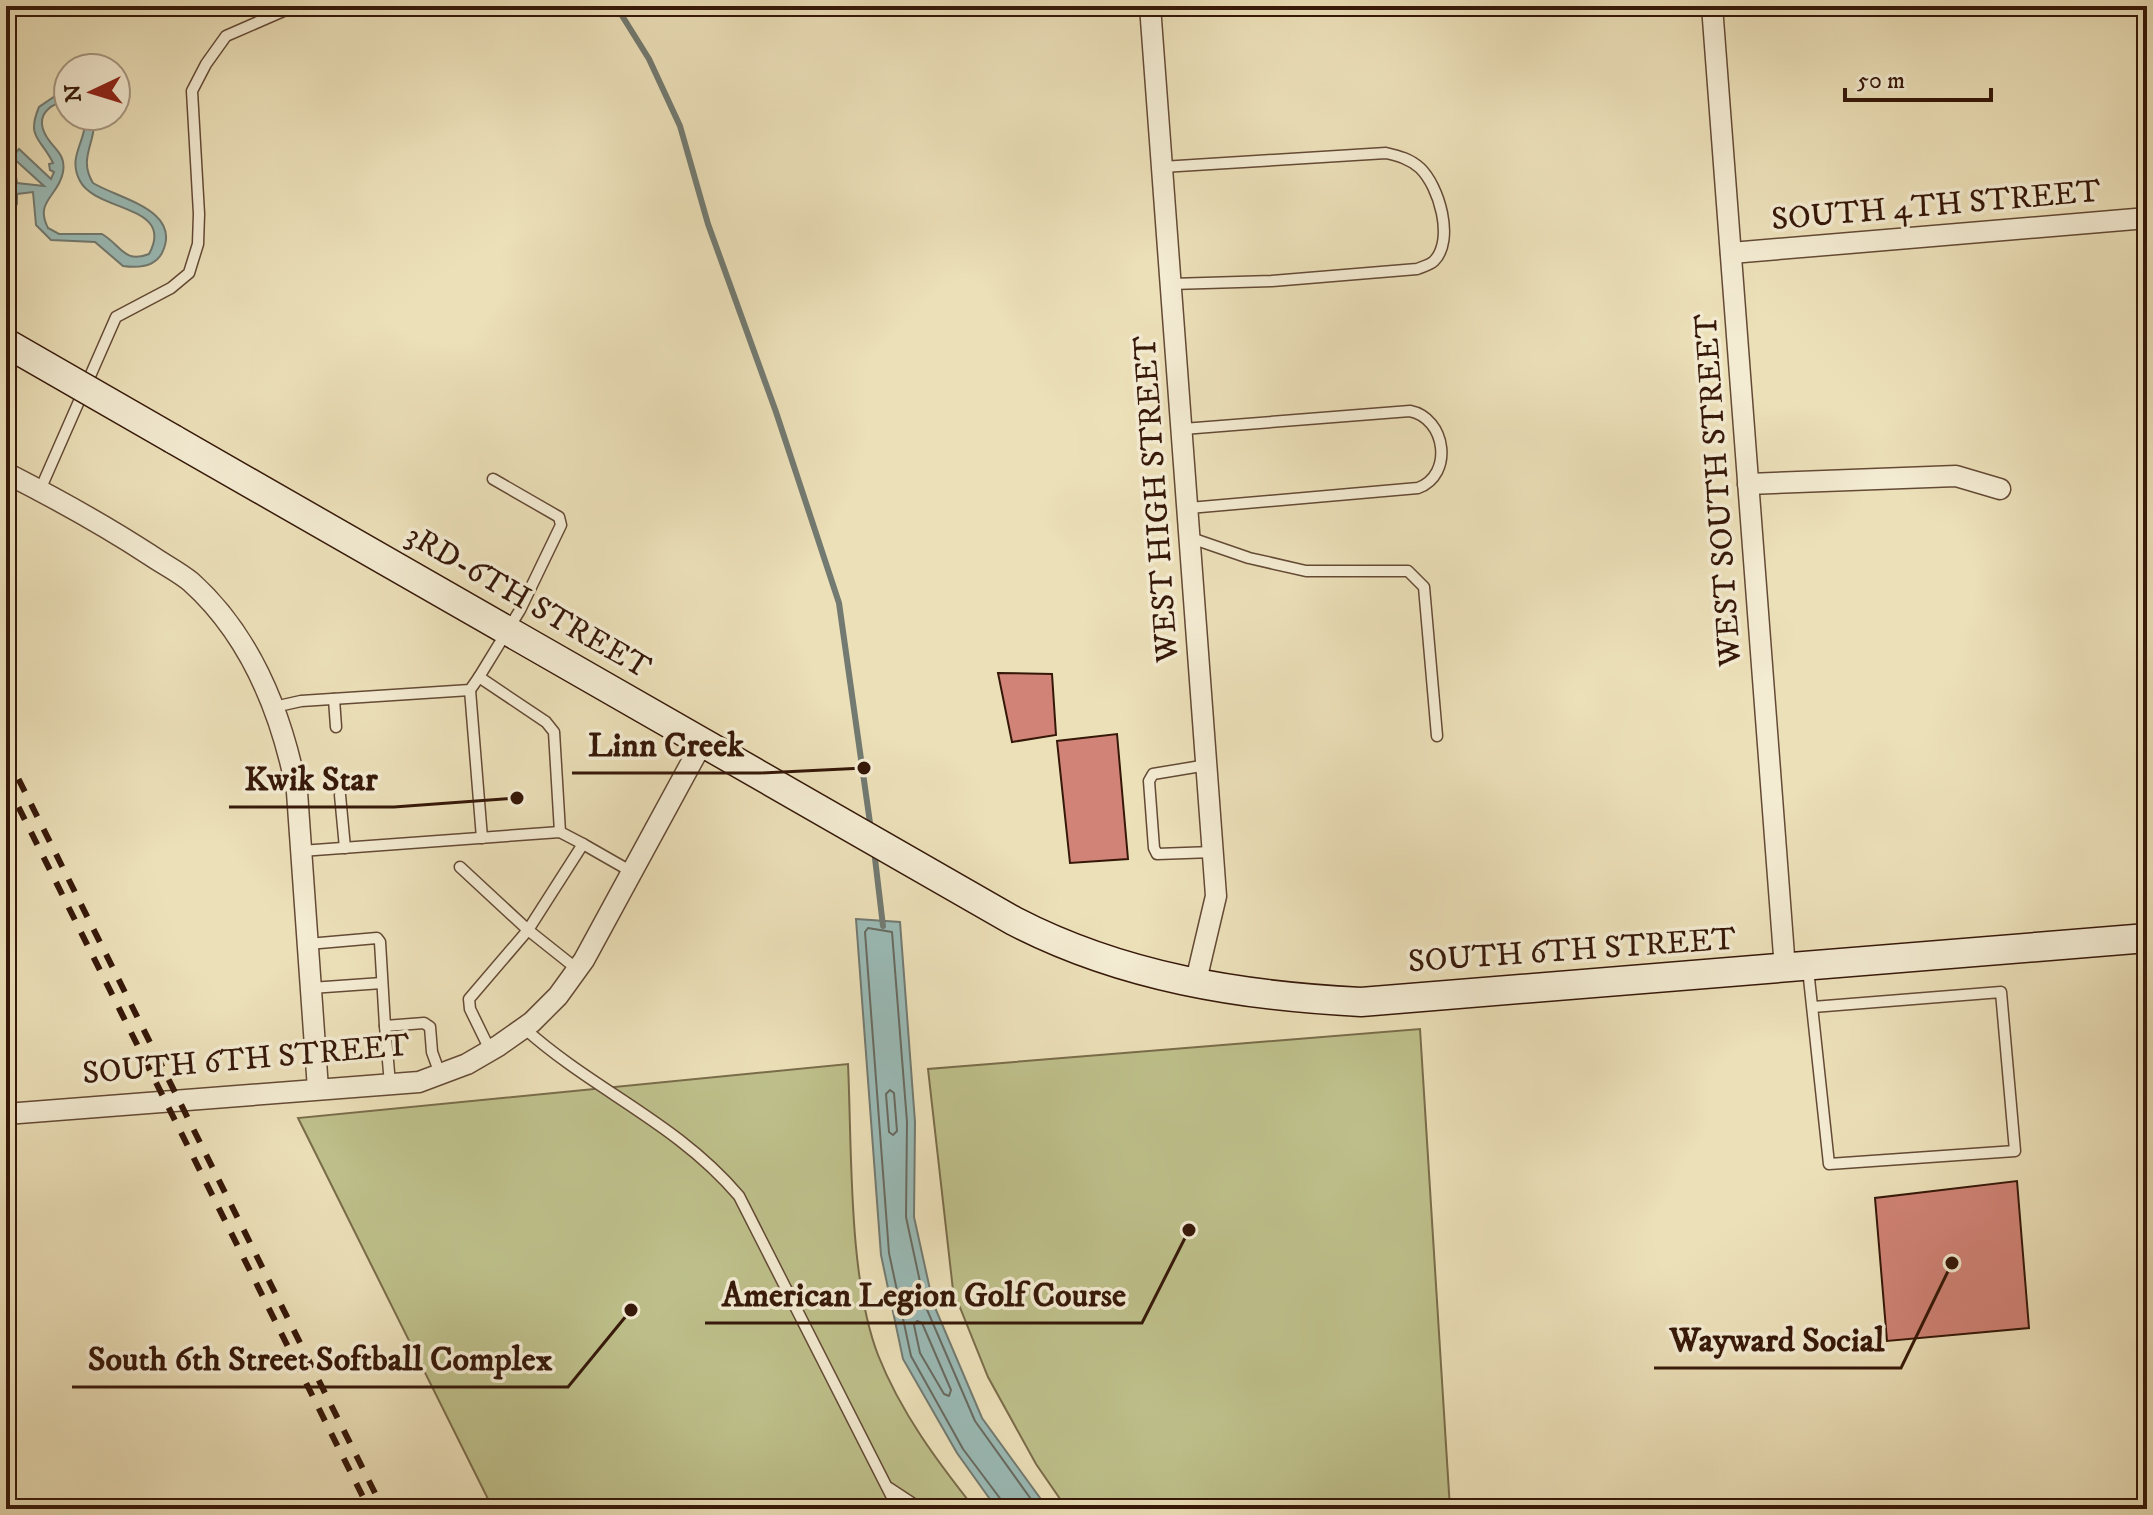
<svg xmlns="http://www.w3.org/2000/svg" width="2153" height="1515" font-family="'IM FELL DW Pica',serif">
  <style>
    .green { fill: #bec08b; stroke: #7a6c4a; stroke-width: 2 }
    .water { fill: #9abbb7; stroke: #727a71; stroke-width: 2 }
    .lines { fill: none; stroke-linecap: round; stroke-linejoin: round }
    .shore { stroke: #686a60; stroke-width: 2 }
    .stream { stroke: #727a71; stroke-width: 6 }
    .building { fill: #d08376; stroke: #361809; stroke-width: 2 }
    .service-casing { stroke: #644a35; stroke-width: 13 }
    .minor-casing { stroke: #644a35; stroke-width: 23 }
    .secondary-casing { stroke: #361809; stroke-width: 31 }
    .service { stroke: #f3ebd2; stroke-width: 10 }
    .minor { stroke: #f3ebd2; stroke-width: 20 }
    .secondary { stroke: #f3ebd2; stroke-width: 28 }
    .rail { stroke: #361809; stroke-width: 6; stroke-dasharray: 14 14; stroke-linecap: butt }
    .secondary-bridge-casing { stroke: #361809; stroke-width: 31; stroke-linecap: butt }
    .secondary-bridge { stroke: #f3ebd2; stroke-width: 28 }
    .labels { text-anchor: middle; dominant-baseline: central; stroke-width: 7; stroke-linejoin: round; paint-order: stroke }
    .street-label { font-size: 32px; fill: #361809; stroke: #f3ebd2 }
    .leader { fill: none; stroke: #361809; stroke-width: 3 }
    .callout-dot { fill: #361809; stroke: #f3ebd2; stroke-width: 3 }
    .callout-label { font-size: 34px; text-anchor: middle; font-weight: bold; fill: #361809; stroke: #f3ebd2; stroke-width: 7; stroke-linejoin: round; paint-order: stroke }
  </style>
  <rect width="100%" height="100%" fill="#ece0b9"/>
  <filter id="stains"><feTurbulence type="fractalNoise" baseFrequency=".0025" numOctaves="4"/><feColorMatrix values="0 0 0 0 .2 0 0 0 0 .09 0 0 0 0 .02 0 0 0 .5 -.17"/></filter>
  <radialGradient id="worn" r=".72"><stop offset=".6" stop-color="#630" stop-opacity="0"/><stop offset="1" stop-color="#630" stop-opacity=".3"/></radialGradient>
  <!-- green -->
  <g class="green">
    <path d="M 1420,1029 L 1450,1509 L 1067,1509 L 1036,1464 L 988,1377 L 953,1290 L 928,1069 Z"/>
    <path d="M 848,1064 C 852,1149 848,1277 878,1355 C 901,1413 937,1461 975,1509 L 493,1509 L 298,1118 Z"/>
  </g>
  <!-- water -->
  <g class="water">
    <path d="M 58,94 L 68,95 L 68,103 C 53,101 38,113 43,129 C 48,147 67,151 63,172 C 59,196 34,201 48,228 L 59,234 L 102,234 C 121,245 124,264 149,254 C 176,205 96,212 80,181 C 66,155 89,140 84,116 L 93,116 C 98,142 77,157 93,183 C 119,199 183,210 162,253 C 154,268 137,268 123,266 L 95,242 L 51,240 L 36,225 L 33,192 L 17,194 L 17,204 L 8,206 L 6,210 L 6,171 L 15,171 L 17,183 L 44,186 L 12,157 L 19,149 L 51,179 L 54,172 L 50,170 L 49,164 L 53,163 C 41,138 26,138 39,107 Z"/>
    <path d="M 856,919 L 900,922 L 915,1122 L 914,1217 L 933,1303 L 982,1418 L 1048,1509 L 997,1509 L 957,1453 L 903,1359 L 881,1255 Z"/>
  </g>
  <g class="lines">
    <!-- shore -->
    <g class="shore">
      <path d="M 890,1090 L 894,1093 L 897,1131 L 893,1135 L 889,1132 L 886,1094 Z"/>
      <path d="M 917,1321 L 922,1323 L 951,1390 L 949,1396 L 944,1394 L 920,1353 L 914,1325 Z"/>
      <path d="M 1003,1509 L 1002,1501 L 963,1449 L 911,1356 L 889,1253 L 865,932 L 868,928 L 892,932 L 907,1122 L 906,1217 L 925,1305 L 975,1421 L 1038,1509"/>
    </g>
    <!-- stream -->
    <g class="stream">
      <path d="M 616,6 L 649,59 L 680,126 L 708,224 L 776,412 L 839,603 L 871,830"/>
      <path d="M 874,850 L 883,926"/>
    </g>
  </g>
  <!-- building -->
  <g class="building">
    <path d="M 998,673 L 1052,674 L 1056,735 L 1012,742 Z"/>
    <path d="M 1117,734 L 1128,859 L 1070,863 L 1057,741 Z"/>
    <path d="M 2017,1181 L 2029,1328 L 1887,1341 L 1875,1198 Z"/>
  </g>
  <g class="lines">
    <!-- service casing -->
    <g class="service-casing">
      <g id="service">
        <path d="M 1162,167 L 1386,153 C 1399,156 1410,159 1420,168 C 1439,186 1455,240 1434,261 C 1430,265 1422,267 1417,269 L 1272,281 L 1171,284"/>
        <path d="M 1183,429 L 1410,411 C 1446,418 1454,475 1418,488 L 1189,508"/>
        <path d="M 493,479 L 559,517 L 561,525 L 520,610 L 479,677 L 546,722 L 554,732 L 560,832"/>
        <path d="M 40,490 L 116,317 L 171,288 L 189,273 L 198,244 L 199,214 L 192,91 L 206,64 L 226,36 L 295,6"/>
        <path d="M 1191,538 L 1249,558 L 1306,571 L 1408,571 L 1424,587 L 1437,736"/>
        <path d="M 470,690 L 482,838"/>
        <path d="M 334,699 L 336,727"/>
        <path d="M 274,707 L 301,701 L 470,690 L 479,677"/>
        <path d="M 1207,765 L 1153,774 L 1149,781 L 1154,848 L 1157,854 L 1213,852"/>
        <path d="M 340,795 L 345,848"/>
        <path d="M 301,851 L 560,832 L 583,844"/>
        <path d="M 460,867 L 528,930 L 469,999 L 470,1009 L 490,1050"/>
        <path d="M 308,944 L 377,938 L 380,942 L 385,1026 L 424,1023 L 430,1027 L 432,1052 L 440,1074"/>
        <path d="M 577,969 L 528,930 L 583,844 L 632,872"/>
        <path d="M 1808,969 L 1829,1164 L 2015,1151 L 2001,992 L 1813,1007"/>
        <path d="M 311,988 L 382,983"/>
        <path d="M 385,1026 L 390,1084"/>
        <path d="M 524,1028 C 594,1091 676,1122 739,1196 L 898,1509"/>
        <path d="M 889,1488 L 921,1509"/>
      </g>
    </g>
    <!-- minor casing -->
    <g class="minor-casing">
      <g id="minor">
        <path d="M 1150,6 L 1216,896 L 1195,985"/>
        <path d="M 1712,6 L 1785,969"/>
        <path d="M 1731,253 L 2147,218"/>
        <path d="M 6,473 C 55,498 104,525 150,555 C 163,564 179,572 191,582 C 251,636 282,715 297,792 L 318,1089"/>
        <path d="M 1748,484 L 1956,476 L 2000,489"/>
        <path d="M 6,1114 L 419,1082 L 467,1064 L 498,1046 L 532,1022 L 558,996 L 584,960 L 702,743"/>
      </g>
    </g>
    <!-- secondary casing -->
    <g class="secondary-casing">
      <path id="secondary" d="M 173,439 L 1014,921 C 1122,977 1241,996 1361,1002 L 2147,938"/>
    </g>
    <!-- service -->
    <use href="#service" class="service"/>
    <!-- minor -->
    <use href="#minor" class="minor"/>
    <!-- secondary -->
    <use href="#secondary" class="secondary"/>
    <!-- rail -->
    <g class="rail">
      <path d="M 6,754 L 383,1509"/>
      <path d="M 6,782 L 367,1505"/>
    </g>
    <!-- secondary-bridge casing -->
    <g class="secondary-bridge-casing">
      <path id="secondary-bridge" d="M 6,343 L 173,439"/>
    </g>
    <!-- secondary-bridge -->
    <use href="#secondary-bridge" class="secondary-bridge"/>
  </g>
  <g class="labels">
    <!-- street labels -->
    <g class="street-label">
      <text transform="translate(1936 206) rotate(-5)">SOUTH 4TH STREET</text>
      <text transform="translate(1719 490) rotate(-94)">WEST SOUTH STREET</text>
      <text transform="translate(1157 499) rotate(-94)">WEST HIGH STREET</text>
      <text transform="translate(528 602) rotate(30)">3RD-6TH STREET</text>
      <text transform="translate(1572 951) rotate(-4)">SOUTH 6TH STREET</text>
      <text transform="translate(246 1060) rotate(-5)">SOUTH 6TH STREET</text>
    </g>
  </g>
  <!-- callouts -->
  <path class="leader" d="M864 768L760 773H572M517 798L394 807H229M1189 1230L1142 1323H705M1952 1263L1901 1368H1654M631 1310L568 1387H72"/>
  <g class="callout-dot">
    <circle cx="864" cy="768" r="8"/>
    <circle cx="517" cy="798" r="8"/>
    <circle cx="1189" cy="1230" r="8"/>
    <circle cx="1952" cy="1263" r="8"/>
    <circle cx="631" cy="1310" r="8"/>
  </g>
  <g class="callout-label">
    <text x="666" y="756">Linn Creek</text>
    <text x="311" y="790">Kwik Star</text>
    <text x="924" y="1306">American Legion Golf Course</text>
    <text x="1777" y="1351">Wayward Social</text>
    <text x="320" y="1370">South 6th Street Softball Complex</text>
  </g>
  <!-- margin -->
  <rect width="2153" height="1515" fill="none" stroke="#ece0b9" stroke-width="32"/>
  <rect x="8" y="8" width="2137" height="1499" fill="none" stroke="#361809" stroke-width="4"/>
  <rect x="16" y="16" width="2121" height="1483" fill="none" stroke="#361809" stroke-width="2"/>
  <!-- north arrow -->
  <g transform="translate(92 92) rotate(266)"><circle r="38" fill="#f3ebd2" stroke="#a79782" stroke-width="2"/>
  <path d="M0-6L14 30L0 20L-14 30Z" fill="#8f2418"/>
  <text y="-12" font-size="22" font-weight="bold" text-anchor="middle" fill="#361809">N</text>
  </g>
  <!-- scale -->
  <path d="M1845 88v12h146v-12" fill="none" stroke="#361809" stroke-width="4"/>
  <text x="1857" y="88" font-size="24" fill="#361809" stroke="#f3ebd2" stroke-width="6" paint-order="stroke">50 m</text>
  <rect width="100%" height="100%" filter="url(#stains)"/>
  <rect width="100%" height="100%" fill="url(#worn)"/>
</svg>
